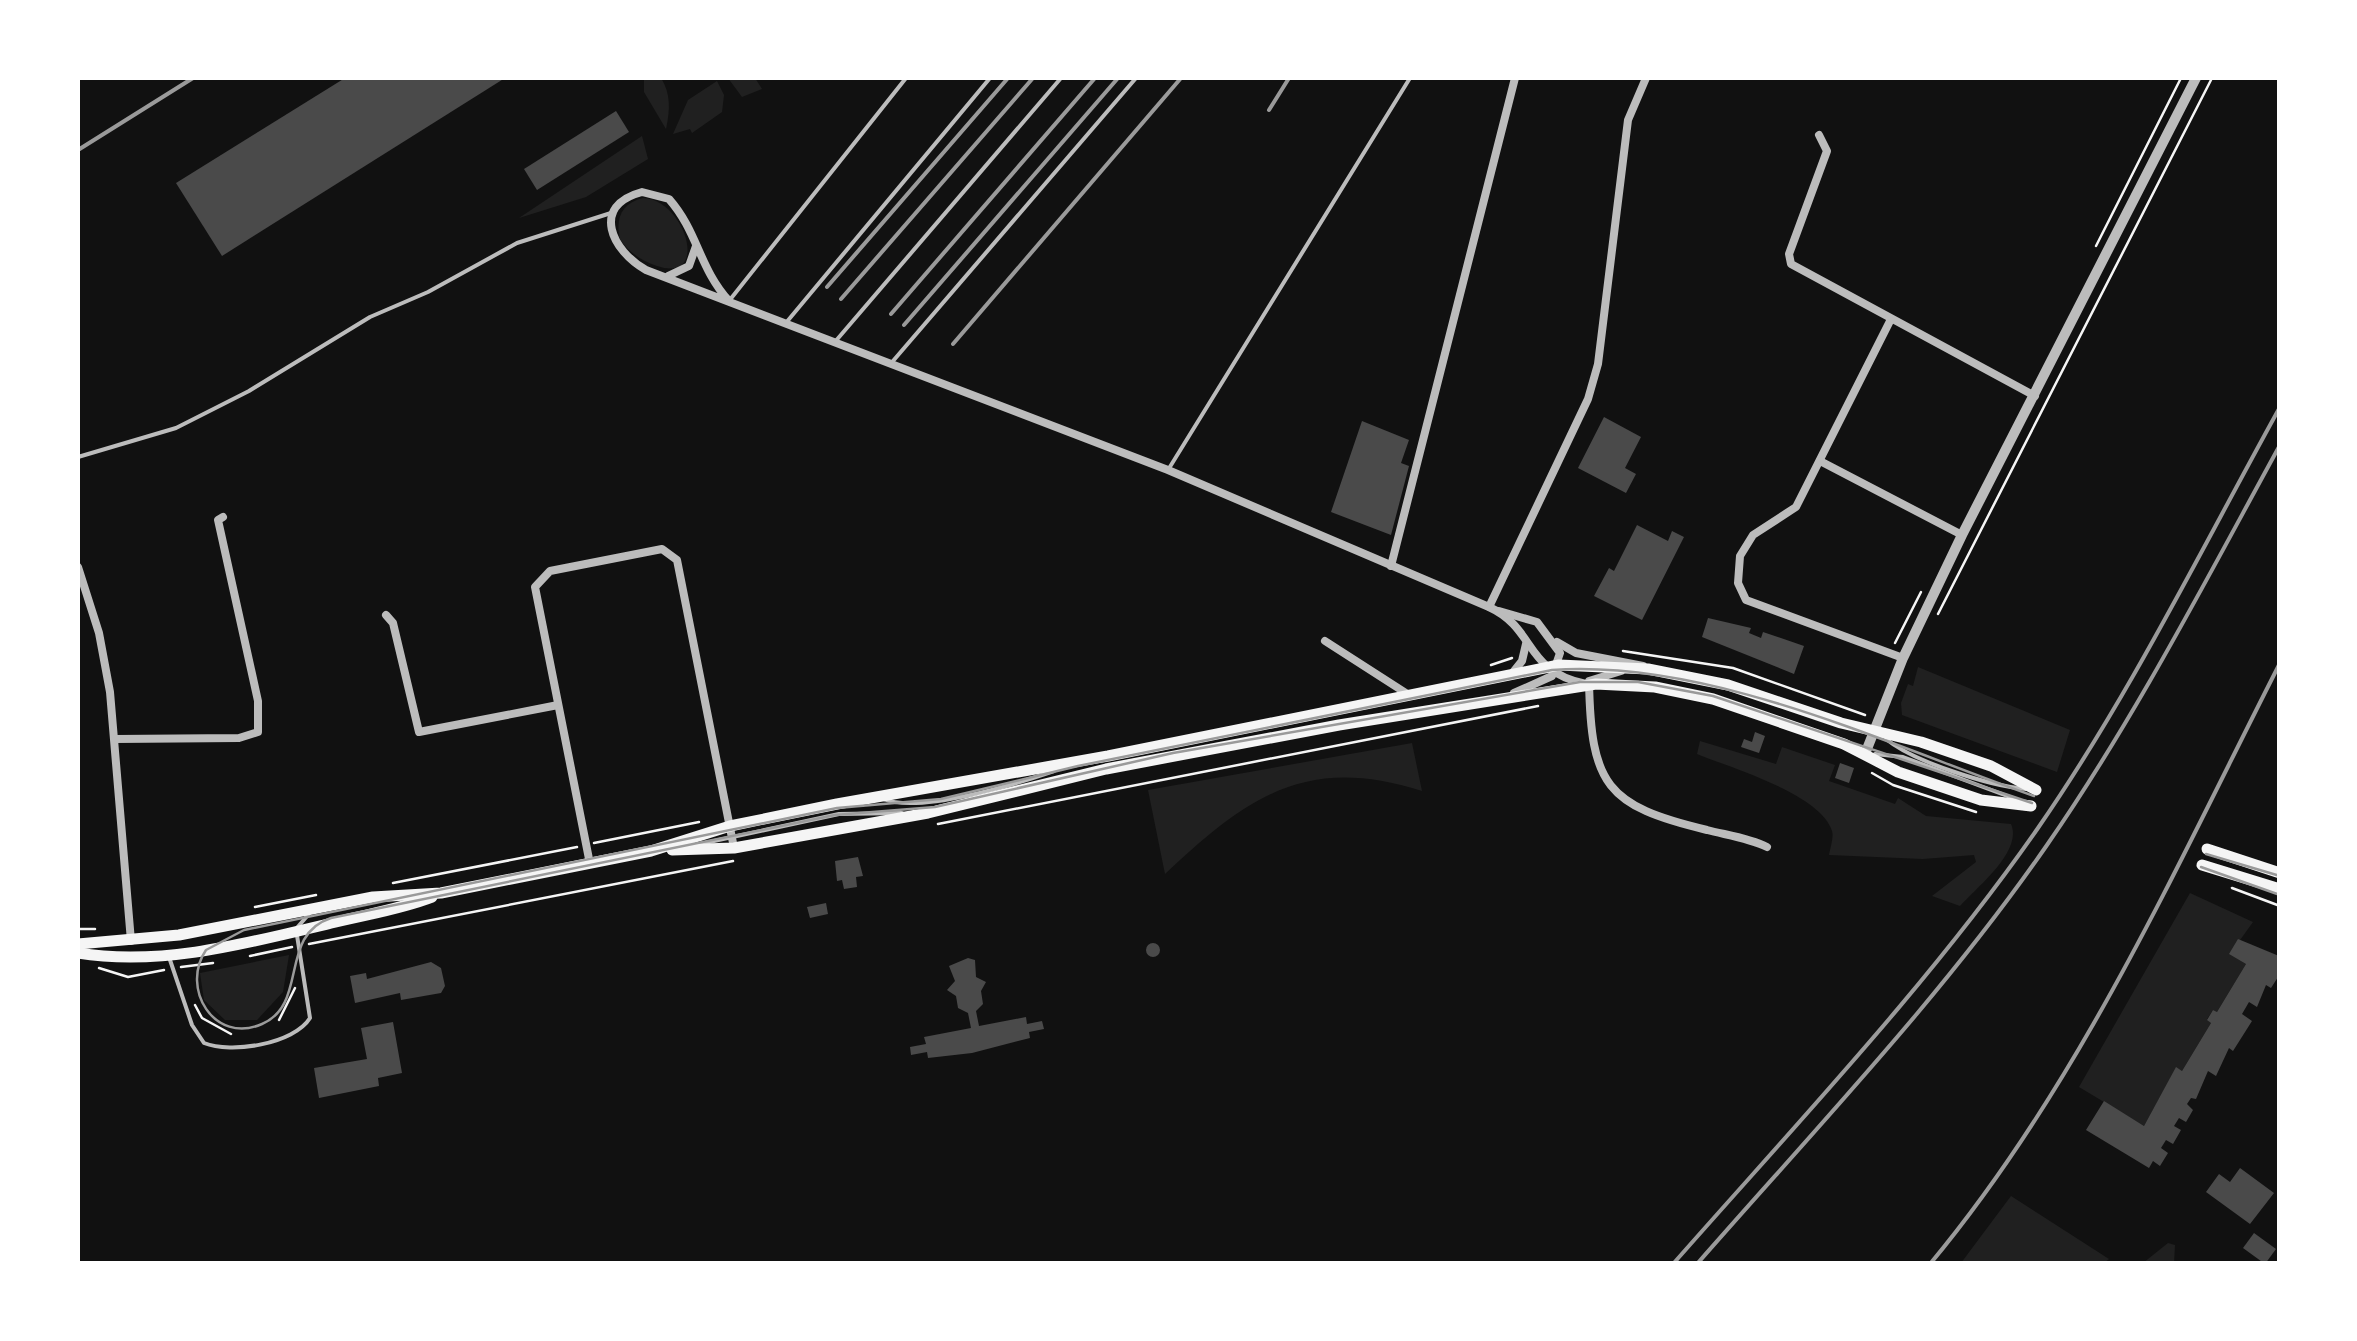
<svg xmlns="http://www.w3.org/2000/svg" width="2357" height="1341" font-family="'Asap Condensed',sans-serif">
  <style>
    .green { fill: #202020 }
    .building { fill: #4a4a4a }
    .lines { fill: none; stroke-linecap: round; stroke-linejoin: round }
    .path { stroke: #f5f5f5; stroke-width: 2.5 }
    .service { stroke: #bcbcbc; stroke-width: 4 }
    .minor { stroke: #bcbcbc; stroke-width: 8 }
    .tertiary { stroke: #bcbcbc; stroke-width: 10 }
    .secondary { stroke: #f5f5f5; stroke-width: 11 }
    .tram { stroke: #9a9a9a; stroke-width: 2.5 }
    .rail { stroke: #9a9a9a; stroke-width: 4 }
  </style>
  <rect width="100%" height="100%" fill="#111"/>
  <!-- green -->
  <g class="green">
    <path d="M 644,78 L 661,78 C 671,94 670,110 666,129 L 644,92 Z"/>
    <path d="M 728,78 L 755,78 L 762,89 L 742,97 Z"/>
    <path d="M 717,81 L 724,95 L 722,112 L 692,133 L 690,129 L 673,134 L 688,100 Z"/>
    <path d="M 642,136 L 648,159 L 586,197 L 519,218 Z"/>
    <path d="M 643,198 C 685,199 711,284 657,266 C 642,261 628,252 620,239 C 615,218 622,203 643,198 Z"/>
    <path d="M 1918,667 L 2070,730 L 2057,772 L 1902,715 L 1901,703 L 1908,684 L 1913,686 Z"/>
    <path d="M 1700,741 L 1776,764 L 1782,747 L 1835,765 L 1829,781 L 1895,804 L 1898,798 L 1926,816 L 2011,824 C 2023,851 1977,887 1960,906 L 1932,896 L 1976,862 L 1974,855 L 1923,859 L 1829,855 C 1830,849 1834,837 1832,831 C 1821,794 1731,768 1697,754 Z"/>
    <path d="M 1412,743 L 1422,791 C 1306,754 1247,797 1165,874 L 1148,790 Z"/>
    <path d="M 2190,893 L 2253,922 L 2230,954 L 2246,964 L 2217,1012 L 2213,1010 L 2207,1019 L 2211,1023 L 2182,1071 L 2176,1068 L 2144,1126 L 2079,1087 Z"/>
    <path d="M 289,955 L 283,992 L 257,1020 L 225,1020 L 204,1000 L 200,973 Z"/>
    <path d="M 2011,1196 L 2109,1259 L 2103,1264 L 1961,1263 Z"/>
    <path d="M 2168,1243 L 2175,1245 L 2174,1263 L 2143,1263 Z"/>
  </g>
  <!-- building -->
  <g class="building">
    <path d="M 345,78 L 505,78 L 222,256 L 176,183 Z"/>
    <path d="M 616,111 L 629,132 L 537,190 L 524,169 Z"/>
    <path d="M 1604,417 L 1641,437 L 1625,468 L 1636,474 L 1626,493 L 1578,468 Z"/>
    <path d="M 1362,421 L 1409,440 L 1401,463 L 1409,466 L 1391,535 L 1331,512 Z"/>
    <path d="M 1637,525 L 1668,541 L 1672,531 L 1684,537 L 1642,620 L 1594,596 L 1609,568 L 1614,571 Z"/>
    <path d="M 1708,618 L 1751,628 L 1749,633 L 1761,638 L 1763,632 L 1804,646 L 1794,674 L 1702,637 Z"/>
    <path d="M 1755,732 L 1765,736 L 1759,753 L 1741,747 L 1744,739 L 1752,742 Z"/>
    <path d="M 1840,763 L 1854,768 L 1849,783 L 1835,778 Z"/>
    <path d="M 858,857 L 863,876 L 856,877 L 857,887 L 844,889 L 842,880 L 837,881 L 835,861 Z"/>
    <path d="M 826,903 L 828,914 L 810,918 L 807,907 Z"/>
    <path d="M 2238,939 L 2279,956 L 2280,974 L 2271,988 L 2266,985 L 2257,1007 L 2249,1002 L 2242,1014 L 2252,1021 L 2233,1051 L 2229,1048 L 2216,1076 L 2208,1071 L 2196,1099 L 2191,1098 L 2187,1104 L 2193,1110 L 2186,1122 L 2179,1118 L 2174,1126 L 2181,1130 L 2173,1144 L 2166,1140 L 2161,1148 L 2168,1153 L 2160,1166 L 2153,1161 L 2149,1168 L 2086,1130 L 2104,1101 L 2144,1126 L 2176,1067 L 2182,1071 L 2211,1023 L 2207,1020 L 2213,1010 L 2217,1012 L 2246,964 L 2229,954 Z"/>
    <circle cx="1153" cy="950" r="7"/>
    <path d="M 968,958 L 975,960 L 976,977 L 986,982 L 981,991 L 983,1004 L 976,1011 L 979,1026 L 1026,1017 L 1027,1024 L 1042,1021 L 1044,1029 L 1029,1032 L 1030,1038 L 972,1053 L 928,1058 L 927,1052 L 911,1055 L 910,1047 L 926,1044 L 924,1037 L 971,1028 L 968,1013 L 958,1008 L 956,996 L 947,990 L 955,981 L 949,966 Z"/>
    <path d="M 431,962 L 441,968 L 445,986 L 441,993 L 401,1000 L 400,993 L 355,1003 L 350,976 L 366,973 L 367,979 Z"/>
    <path d="M 393,1022 L 402,1073 L 378,1078 L 379,1086 L 319,1098 L 314,1068 L 367,1059 L 361,1028 Z"/>
    <path d="M 2240,1168 L 2274,1193 L 2250,1224 L 2206,1192 L 2219,1174 L 2230,1182 Z"/>
    <path d="M 2254,1233 L 2276,1249 L 2265,1264 L 2243,1248 Z"/>
  </g>
  <g class="lines">
    <!-- path -->
    <g class="path">
      <path d="M 2096,246 L 2181,78"/>
      <path d="M 1938,614 L 2212,78"/>
      <path d="M 1895,643 L 1921,592"/>
      <path d="M 1623,651 L 1733,668 L 1865,715"/>
      <path d="M 1491,665 L 1512,658"/>
      <path d="M 1872,773 L 1893,785 L 1976,812"/>
      <path d="M 938,824 L 1538,706"/>
      <path d="M 594,843 L 699,822"/>
      <path d="M 393,883 L 577,847"/>
      <path d="M 2232,888 L 2280,906"/>
      <path d="M 255,907 L 316,895"/>
      <path d="M 78,929 L 95,929"/>
      <path d="M 309,944 L 733,861"/>
      <path d="M 250,956 L 292,947"/>
      <path d="M 181,967 L 213,963"/>
      <path d="M 99,968 L 128,977 L 164,970"/>
      <path d="M 195,1005 L 202,1018 L 231,1034"/>
      <path d="M 279,1020 L 295,988"/>
    </g>
    <!-- service -->
    <g class="service">
      <path d="M 729,301 L 906,78"/>
      <path d="M 785,324 L 990,78"/>
      <path d="M 834,343 L 1061,78"/>
      <path d="M 893,361 L 1136,78"/>
      <path d="M 78,457 L 176,428 L 249,391 L 370,317 L 428,292 L 517,243 L 611,213"/>
      <path d="M 1168,470 L 1410,78"/>
      <path d="M 1886,739 C 1914,762 1990,786 2026,789"/>
      <path d="M 1875,754 L 1903,757 L 2018,800"/>
      <path d="M 883,799 C 920,814 1016,784 1054,771"/>
      <path d="M 700,844 L 839,814 L 902,813"/>
      <path d="M 170,960 L 192,1025 L 204,1043 C 231,1054 294,1044 310,1018 L 296,929 L 308,915"/>
    </g>
    <!-- minor -->
    <g class="minor">
      <path d="M 1819,135 L 1827,151 L 1789,254 L 1791,264 L 2035,396"/>
      <path d="M 668,276 L 689,266 L 696,246"/>
      <path d="M 729,301 C 699,268 698,232 669,199 L 642,192 C 590,206 612,251 646,270 L 1168,470 L 1489,607 C 1537,629 1523,671 1586,684"/>
      <path d="M 1890,321 L 1796,507 L 1753,535 L 1740,556 L 1738,583 L 1746,600 L 1903,658"/>
      <path d="M 1820,461 L 1962,535"/>
      <path d="M 1391,566 L 1515,78"/>
      <path d="M 78,567 L 99,633 L 110,692 L 131,941"/>
      <path d="M 1489,607 L 1588,399 L 1598,364 L 1628,120 L 1646,78"/>
      <path d="M 1499,611 L 1537,622 L 1560,653 L 1552,676 L 1514,693"/>
      <path d="M 386,615 L 393,623 L 419,732 L 558,705"/>
      <path d="M 1325,641 L 1409,695"/>
      <path d="M 1557,642 L 1576,653 L 1643,666"/>
      <path d="M 1514,671 L 1522,661 L 1526,644"/>
      <path d="M 1621,671 L 1589,681 C 1591,785 1606,806 1707,830 C 1726,835 1749,838 1767,847"/>
      <path d="M 115,739 L 239,738 L 258,732 L 258,701 L 218,520 L 223,517"/>
      <path d="M 590,864 L 535,587 L 550,571 L 662,549 L 677,560 L 734,848"/>
    </g>
    <!-- tertiary -->
    <path class="tertiary" d="M 1865,754 L 1903,658 L 1962,535 L 2196,78"/>
    <!-- secondary -->
    <g class="secondary">
      <path d="M 2207,849 L 2280,873"/>
      <path d="M 672,850 L 734,848 L 928,813 L 1106,769 L 1339,725 L 1596,684 L 1655,687 L 1713,699 L 1844,744 L 1898,772 L 1981,800 L 2031,806"/>
      <path d="M 2202,865 L 2280,889"/>
      <path d="M 78,944 L 179,935 L 373,897 L 441,893 L 651,851 L 730,826 L 837,804 L 1108,756 L 1559,665 L 1648,669 L 1728,685 L 1841,723 L 1921,742 L 1991,766 L 2036,790"/>
      <path d="M 78,953 C 164,967 252,942 336,922 C 368,914 401,909 432,897"/>
    </g>
    <!-- tram -->
    <g class="tram">
      <path d="M 2032,803 L 1713,696 L 1638,682 L 1580,682 L 1173,753 L 935,807 L 835,815 L 331,918 C 278,935 309,1004 262,1024 C 214,1045 180,988 206,950 L 244,930 L 837,808 L 941,799 L 1078,766 L 1552,670 C 1710,659 1886,744 2034,796"/>
      <path d="M 2206,854 L 2280,876"/>
      <path d="M 2201,867 L 2280,895"/>
    </g>
    <!-- rail -->
    <g class="rail">
      <path d="M 1269,110 L 1289,78"/>
      <path d="M 78,150 L 193,78"/>
      <path d="M 827,287 L 1008,78"/>
      <path d="M 841,299 L 1033,78"/>
      <path d="M 891,314 L 1095,78"/>
      <path d="M 904,325 L 1118,78"/>
      <path d="M 953,344 L 1181,78"/>
      <path d="M 1673,1264 C 1798,1122 1930,983 2038,828 C 2130,695 2202,548 2280,407"/>
      <path d="M 1697,1264 C 1817,1127 1944,994 2047,845 C 2135,718 2206,580 2280,445"/>
      <path d="M 1930,1264 C 2079,1085 2175,869 2280,663"/>
    </g>
  </g>
  <!-- border -->
  <rect width="2357" height="1341" fill="none" stroke="#ffffff" stroke-width="160"/>
</svg>
